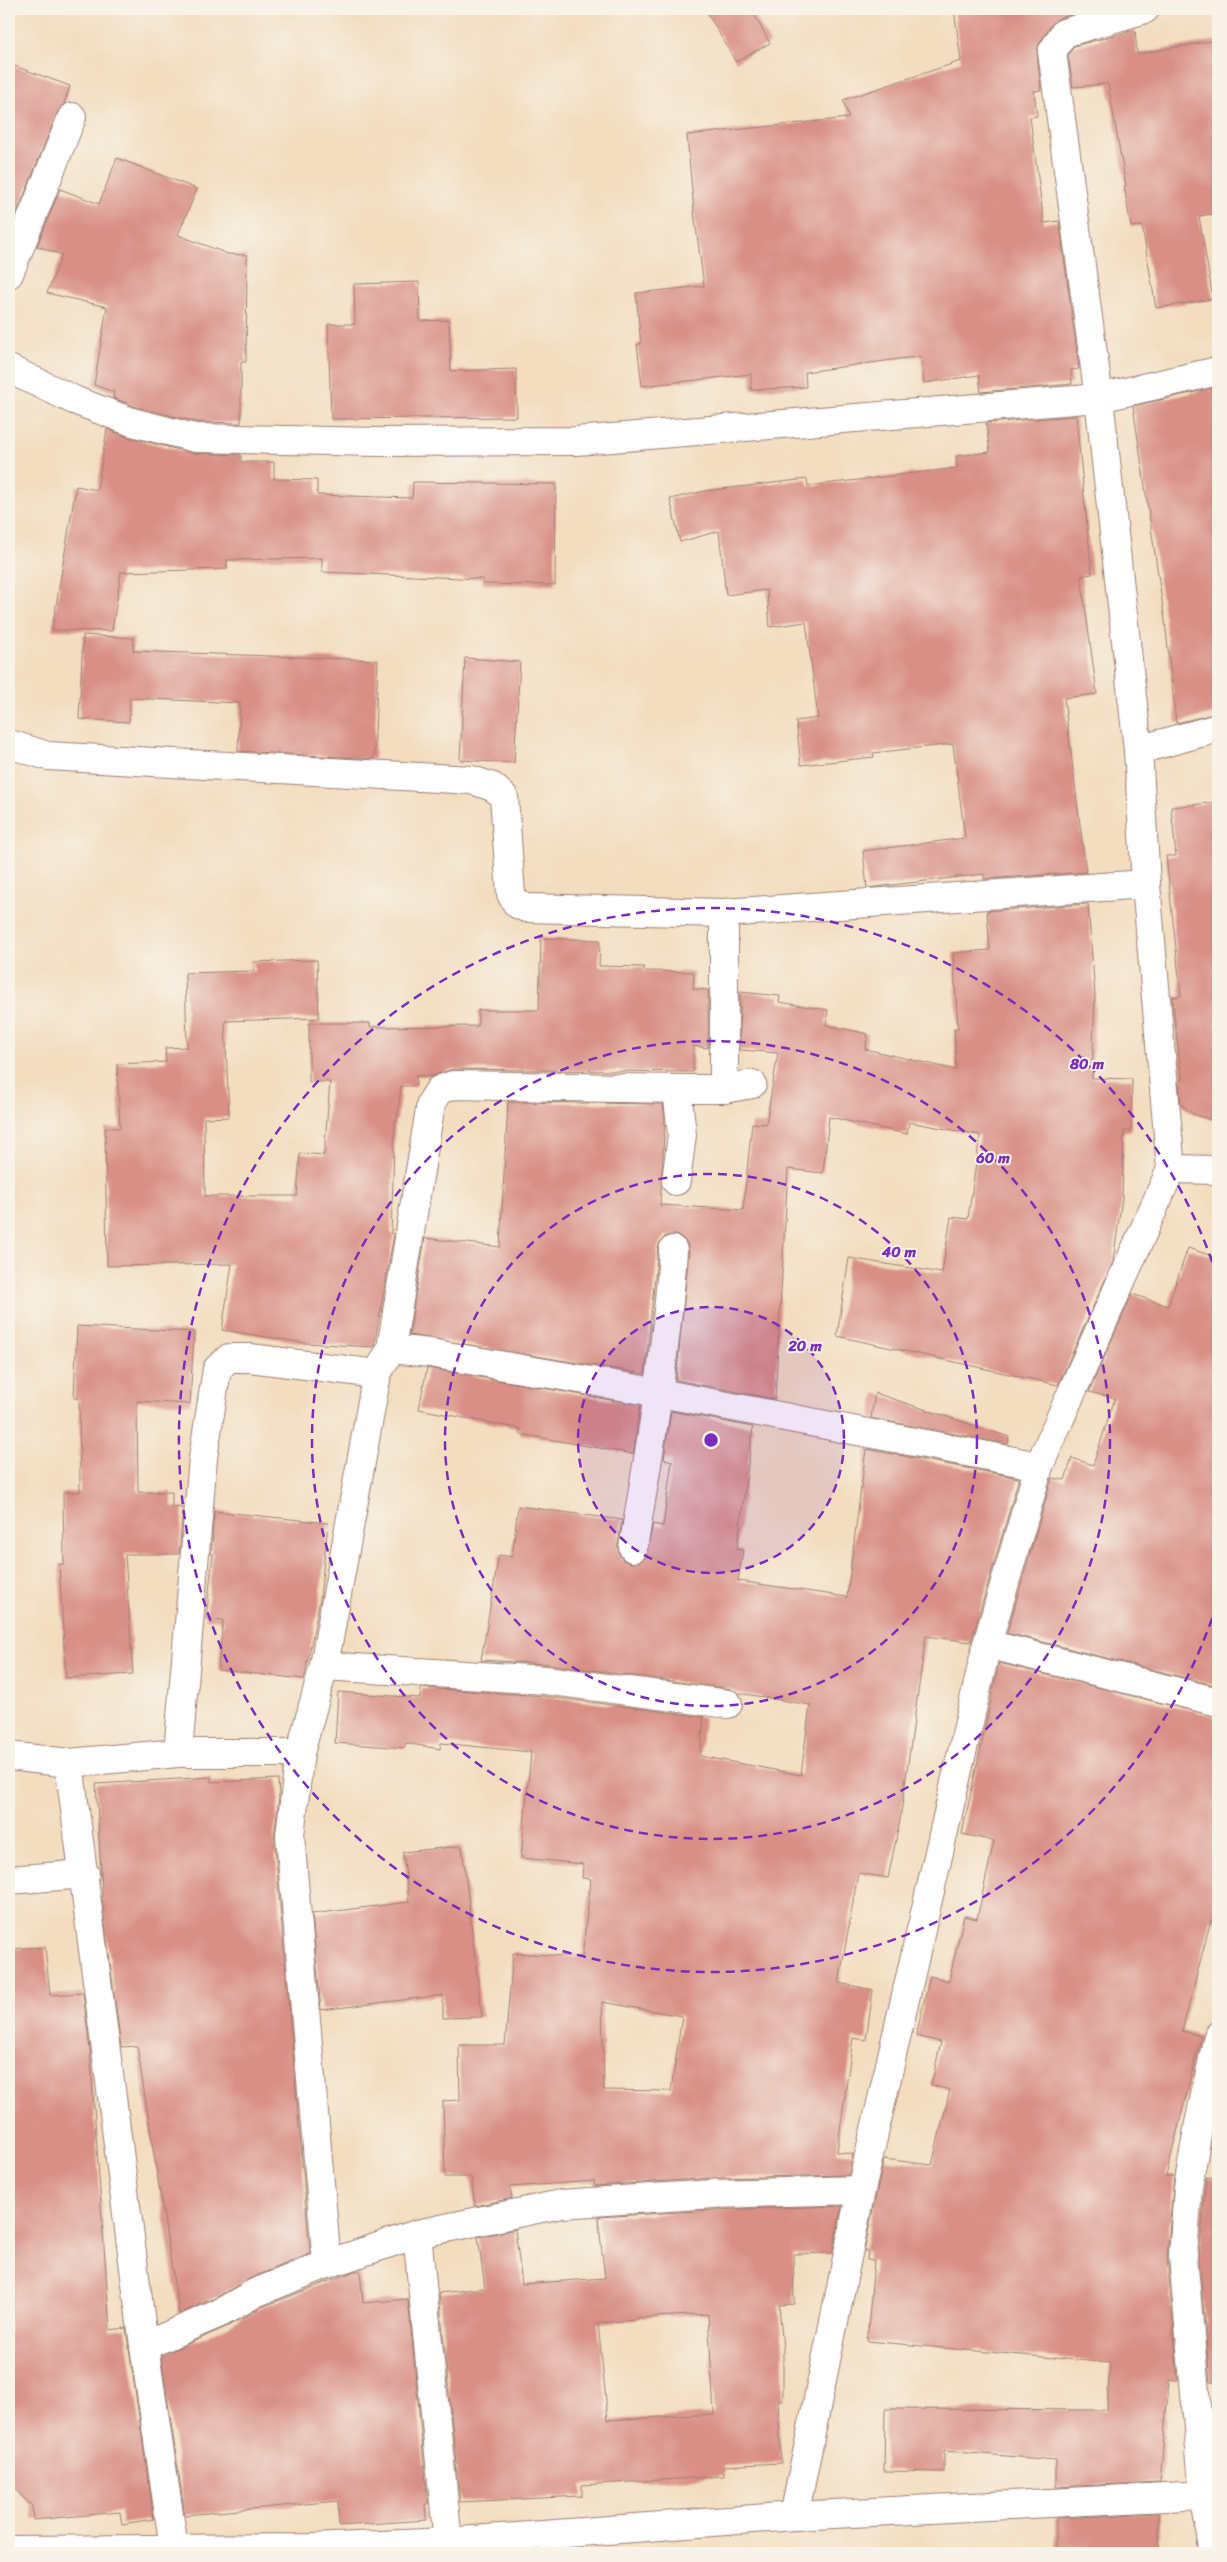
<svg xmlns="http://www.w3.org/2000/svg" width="1227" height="2562" font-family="Sriracha,sans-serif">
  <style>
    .building { fill: #d98f85; fill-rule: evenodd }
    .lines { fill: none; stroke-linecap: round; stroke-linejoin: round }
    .minor-casing { stroke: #9e7e75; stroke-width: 30 }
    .minor { stroke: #fff; stroke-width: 28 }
    .ring { fill: none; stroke: #7b2cbf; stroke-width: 2.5; stroke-dasharray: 9 6 }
    .centre { fill: #7b2cbf; stroke: #f7f3e8; stroke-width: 2.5 }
    .ring-label { font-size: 15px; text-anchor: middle; font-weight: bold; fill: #7b2cbf; stroke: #f7f3e8; stroke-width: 4; stroke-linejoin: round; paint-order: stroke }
  </style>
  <rect width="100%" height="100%" fill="#f7f3e8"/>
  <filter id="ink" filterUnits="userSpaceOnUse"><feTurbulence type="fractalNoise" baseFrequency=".02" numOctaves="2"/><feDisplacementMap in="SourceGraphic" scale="10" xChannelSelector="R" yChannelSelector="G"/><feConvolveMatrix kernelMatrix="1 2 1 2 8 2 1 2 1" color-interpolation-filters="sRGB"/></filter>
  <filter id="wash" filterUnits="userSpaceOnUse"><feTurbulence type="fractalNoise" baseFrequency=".0096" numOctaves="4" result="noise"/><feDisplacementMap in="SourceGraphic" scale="20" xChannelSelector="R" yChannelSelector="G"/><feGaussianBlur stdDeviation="1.12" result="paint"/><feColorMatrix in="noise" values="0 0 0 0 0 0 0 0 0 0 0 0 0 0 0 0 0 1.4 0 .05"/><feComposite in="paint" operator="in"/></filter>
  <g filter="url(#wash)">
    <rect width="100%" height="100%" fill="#f3ddbf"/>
    <g id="blocks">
      <!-- building -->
      <g class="building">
        <path d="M 705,9 L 751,9 L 770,43 L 736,62 Z"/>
        <path d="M 954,9 L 1091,9 L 1059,18 L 1051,25 L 1039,44 L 1037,54 L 1041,90 L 1034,91 L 1037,116 L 1030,117 L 1044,223 L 1059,221 L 1079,369 L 1071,370 L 1072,384 L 981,392 L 979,375 L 924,383 L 921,356 L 805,372 L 806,387 L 751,390 L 751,374 L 642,386 L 637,344 L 641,344 L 636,293 L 704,286 L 694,212 L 687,135 L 849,118 L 843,100 L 961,61 Z"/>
        <path d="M 1135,30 L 1137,54 L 1218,40 L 1218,213 L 1199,216 L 1213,299 L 1156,308 L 1142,226 L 1131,227 L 1124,186 L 1126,186 L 1108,84 L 1073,87 L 1068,56 L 1074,46 Z"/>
        <path d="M 9,64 L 70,86 L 64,104 L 58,111 L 9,233 Z"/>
        <path d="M 117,158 L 197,189 L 178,235 L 228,254 L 247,255 L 246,362 L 241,362 L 241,423 L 197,422 L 137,407 L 113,398 L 114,392 L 94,385 L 107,307 L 47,293 L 62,255 L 37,246 L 60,189 L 99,204 Z"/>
        <path d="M 419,282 L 420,321 L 449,320 L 451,371 L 516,369 L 517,417 L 331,419 L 328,324 L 355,324 L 354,284 Z"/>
        <path d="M 1218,387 L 1218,713 L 1176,723 L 1165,621 L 1133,406 Z"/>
        <path d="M 1076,416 L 1092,574 L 1081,576 L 1097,694 L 1064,698 L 1086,872 L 984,879 L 984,874 L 867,888 L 863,851 L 965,838 L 953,744 L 873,753 L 874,757 L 801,765 L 796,721 L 818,718 L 806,622 L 770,627 L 767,590 L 726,595 L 719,531 L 680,542 L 670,499 L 705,491 L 807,479 L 808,486 L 957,468 L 956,456 L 990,452 L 986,423 Z"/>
        <path d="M 107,429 L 128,437 L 191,453 L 241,455 L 241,462 L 274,462 L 274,479 L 317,480 L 317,495 L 412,498 L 413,482 L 556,484 L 555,585 L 483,584 L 483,579 L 322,572 L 322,558 L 227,560 L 227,569 L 121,572 L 112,631 L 52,630 L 76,486 L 97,490 Z"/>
        <path d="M 83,635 L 134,638 L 133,651 L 378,660 L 374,759 L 238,751 L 240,703 L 130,698 L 129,722 L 79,719 Z"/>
        <path d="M 465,658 L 520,662 L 514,763 L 460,760 Z"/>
        <path d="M 1218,802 L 1218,1122 L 1193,1114 L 1181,1104 L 1179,1080 L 1182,1080 L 1172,997 L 1181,996 L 1166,856 L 1176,856 L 1171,807 Z"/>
        <path d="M 1088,904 L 1095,995 L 1092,1078 L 1132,1079 L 1131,1131 L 1124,1131 L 1122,1198 L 1113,1262 L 1058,1385 L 837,1336 L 849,1258 L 942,1273 L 951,1217 L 968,1219 L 980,1135 L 909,1122 L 907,1134 L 829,1117 L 823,1173 L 788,1169 L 775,1399 L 676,1380 L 689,1251 L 687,1243 L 681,1237 L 675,1235 L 666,1236 L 660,1242 L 658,1248 L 645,1374 L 409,1335 L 425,1238 L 500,1247 L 508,1102 L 663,1104 L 665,1119 L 660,1205 L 743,1210 L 752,1123 L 766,1124 L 778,1053 L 740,1050 L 740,992 L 780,996 L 779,1002 L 828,1010 L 826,1025 L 868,1034 L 865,1049 L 956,1070 L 954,1029 L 958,1029 L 953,953 L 990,950 L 987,911 Z"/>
        <path d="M 541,938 L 600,940 L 599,966 L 644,967 L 644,971 L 694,972 L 693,989 L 708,990 L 708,1048 L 693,1046 L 693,1072 L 453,1069 L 433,1076 L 416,1076 L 416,1086 L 401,1086 L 397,1121 L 395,1121 L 391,1234 L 394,1234 L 374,1347 L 305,1343 L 222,1330 L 232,1264 L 107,1266 L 105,1128 L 120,1128 L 117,1064 L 166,1062 L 165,1048 L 187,1047 L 185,973 L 254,971 L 253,962 L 317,960 L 319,1018 L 225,1021 L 229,1117 L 204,1118 L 205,1196 L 297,1196 L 300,1153 L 324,1155 L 330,1082 L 309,1082 L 309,1023 L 370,1023 L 370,1027 L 478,1026 L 478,1010 L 539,1010 Z"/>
        <path d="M 1188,1248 L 1218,1258 L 1218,1686 L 1007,1633 L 1052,1478 L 1065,1480 L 1072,1458 L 1093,1465 L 1115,1398 L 1089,1392 L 1132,1294 L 1168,1306 Z"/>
        <path d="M 77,1326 L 194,1332 L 190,1404 L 137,1401 L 138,1492 L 172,1492 L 172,1507 L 183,1508 L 179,1554 L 125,1554 L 133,1674 L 66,1678 L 59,1564 L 64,1564 L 63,1492 L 80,1492 L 79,1398 L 74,1398 Z"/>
        <path d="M 427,1368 L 640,1405 L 633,1454 L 520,1434 L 521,1429 L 419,1409 Z"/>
        <path d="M 875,1393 L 1009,1437 L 1008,1444 L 871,1418 Z"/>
        <path d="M 671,1411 L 753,1427 L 737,1549 L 743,1550 L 738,1581 L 847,1597 L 866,1449 L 1019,1478 L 971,1642 L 926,1636 L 900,1820 L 888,1878 L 858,1873 L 839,1983 L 873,1990 L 866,2040 L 853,2038 L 837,2152 L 853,2154 L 848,2175 L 713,2178 L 595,2186 L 594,2181 L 510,2187 L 512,2198 L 475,2206 L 471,2177 L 445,2177 L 443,2101 L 460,2100 L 459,2045 L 505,2045 L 513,1953 L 582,1957 L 591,1879 L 582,1878 L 583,1864 L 521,1858 L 531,1752 L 441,1743 L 440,1749 L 405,1743 L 405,1748 L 335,1743 L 338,1692 L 420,1698 L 421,1688 L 543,1696 L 704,1717 L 700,1756 L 801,1775 L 810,1705 L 739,1693 L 730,1689 L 547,1664 L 481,1660 L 499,1555 L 512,1557 L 518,1506 L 622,1520 L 618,1545 L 619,1554 L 623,1560 L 631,1563 L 639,1562 L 645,1558 L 653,1524 L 663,1526 L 672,1461 L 664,1459 ZM 602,2002 L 682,2016 L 671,2091 L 604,2090 Z"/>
        <path d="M 214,1511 L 328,1523 L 320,1599 L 304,1679 L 218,1670 L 223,1620 L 206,1619 L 213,1554 L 211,1554 Z"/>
        <path d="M 999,1663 L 1218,1717 L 1218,1921 L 1211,1920 L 1182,2031 L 1201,2036 L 1166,2176 L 1174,2176 L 1167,2257 L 1178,2380 L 1169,2380 L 1160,2482 L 1056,2487 L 1056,2460 L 944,2451 L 944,2472 L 884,2471 L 885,2409 L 1107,2410 L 1110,2363 L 867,2341 L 874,2261 L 867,2260 L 868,2251 L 864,2251 L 884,2159 L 932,2165 L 950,2090 L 931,2085 L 941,2042 L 916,2036 L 930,1976 L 949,1981 L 964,1916 L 977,1919 L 994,1841 L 962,1834 Z"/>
        <path d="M 211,1777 L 211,1782 L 278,1779 L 279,1798 L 274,1836 L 310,2254 L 249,2279 L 213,2299 L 179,2314 L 137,2046 L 121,2047 L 103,1908 L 96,1784 Z"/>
        <path d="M 462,1846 L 482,2017 L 443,2018 L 443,1995 L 321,2010 L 312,1914 L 409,1902 L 403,1852 Z"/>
        <path d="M 45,1947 L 50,1995 L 83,1993 L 90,2051 L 110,2330 L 126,2328 L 154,2519 L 122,2524 L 120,2512 L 33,2520 L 32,2506 L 9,2483 L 9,1949 Z"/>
        <path d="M 1206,2177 L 1218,2178 L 1218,2382 L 1210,2382 L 1199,2256 Z"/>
        <path d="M 842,2206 L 832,2253 L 793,2254 L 794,2304 L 779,2305 L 783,2348 L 783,2400 L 778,2400 L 781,2463 L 723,2466 L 724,2476 L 582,2485 L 582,2496 L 460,2502 L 439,2293 L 485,2288 L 478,2237 L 515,2229 L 522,2284 L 605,2278 L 598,2217 L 714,2210 ZM 708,2314 L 714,2414 L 608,2420 L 598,2323 L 636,2320 L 636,2318 Z"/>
        <path d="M 355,2271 L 360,2271 L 363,2303 L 408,2299 L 428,2504 L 425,2504 L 426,2520 L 339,2526 L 338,2501 L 185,2515 L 161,2356 L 226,2327 L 262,2307 Z"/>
        <path d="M 1159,2513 L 1159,2553 L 1056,2553 L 1056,2518 Z"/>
      </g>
    </g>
  </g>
  <g filter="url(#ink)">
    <use href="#blocks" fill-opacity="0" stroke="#9e7e75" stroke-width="1"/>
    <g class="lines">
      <!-- minor casing -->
      <g class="minor-casing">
        <g id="minor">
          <path d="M 9,274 L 72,117"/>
          <path d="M 9,369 L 74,400 L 132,422 L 195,438 L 378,442 L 576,441 L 1099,398 L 1218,371"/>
          <path d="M 9,744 L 48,756 L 472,780 L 493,787 L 504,797 L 511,894 L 517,904 L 526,908 L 724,913 L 1146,884"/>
          <path d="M 1138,750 L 1218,728"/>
          <path d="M 724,1089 L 724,913"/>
          <path d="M 1171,1169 L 1218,1170"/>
          <path d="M 676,1181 L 682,1135 L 677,1089"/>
          <path d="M 391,1349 L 431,1103 L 439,1090 L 453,1085 L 677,1089 L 724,1089 L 752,1084"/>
          <path d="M 633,1548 C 650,1449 667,1351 673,1250"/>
          <path d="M 987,1644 L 1218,1702"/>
          <path d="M 324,1666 L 545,1680 L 728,1704"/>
          <path d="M 178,1753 L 203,1458 L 217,1369 L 229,1358 L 250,1358 L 377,1374"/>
          <path d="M 9,1756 L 69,1763"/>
          <path d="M 9,1880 L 85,1874"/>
          <path d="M 417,2234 L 448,2542"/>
          <path d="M 327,2264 L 290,1835 L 300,1753 L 324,1666 L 377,1374 L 391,1349 L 430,1353 L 660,1393 L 1039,1466"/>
          <path d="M 144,2346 L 220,2313 L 255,2293 L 327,2264 L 417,2234 L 561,2204 L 713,2194 L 861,2190"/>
          <path d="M 794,2516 L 1204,2495 L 1183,2256 L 1188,2187 L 1199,2123 L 1218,2036"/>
          <path d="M 174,2548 L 144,2346 L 69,1763 L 178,1753 L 300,1753"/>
          <path d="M 9,2550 L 312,2548 L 448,2542 L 794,2516 L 861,2190 L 987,1644 L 1039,1466 L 1171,1169 L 1146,884 L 1138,750 L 1099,398 L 1052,52 L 1064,33 L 1145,9"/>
          <path d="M 1214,2553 L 1204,2495 L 1218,2494"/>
        </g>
      </g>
      <!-- minor -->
      <use href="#minor" class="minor"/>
    </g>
  </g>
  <!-- distance rings -->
  <circle cx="711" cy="1440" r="133" fill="#7b2cbf" fill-opacity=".12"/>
  <g class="ring">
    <circle cx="711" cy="1440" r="133"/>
    <circle cx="711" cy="1440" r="266"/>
    <circle cx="711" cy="1440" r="399"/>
    <path d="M1217 1604A532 532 0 1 1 1217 1276"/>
  </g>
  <circle cx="711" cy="1440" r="8" class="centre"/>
  <g class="ring-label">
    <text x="1087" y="1069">80 m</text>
    <text x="993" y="1163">60 m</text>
    <text x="899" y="1257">40 m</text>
    <text x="805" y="1351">20 m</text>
  </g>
  <!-- margin -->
  <rect width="1227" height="2562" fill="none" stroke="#f7f3e8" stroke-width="30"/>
</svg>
